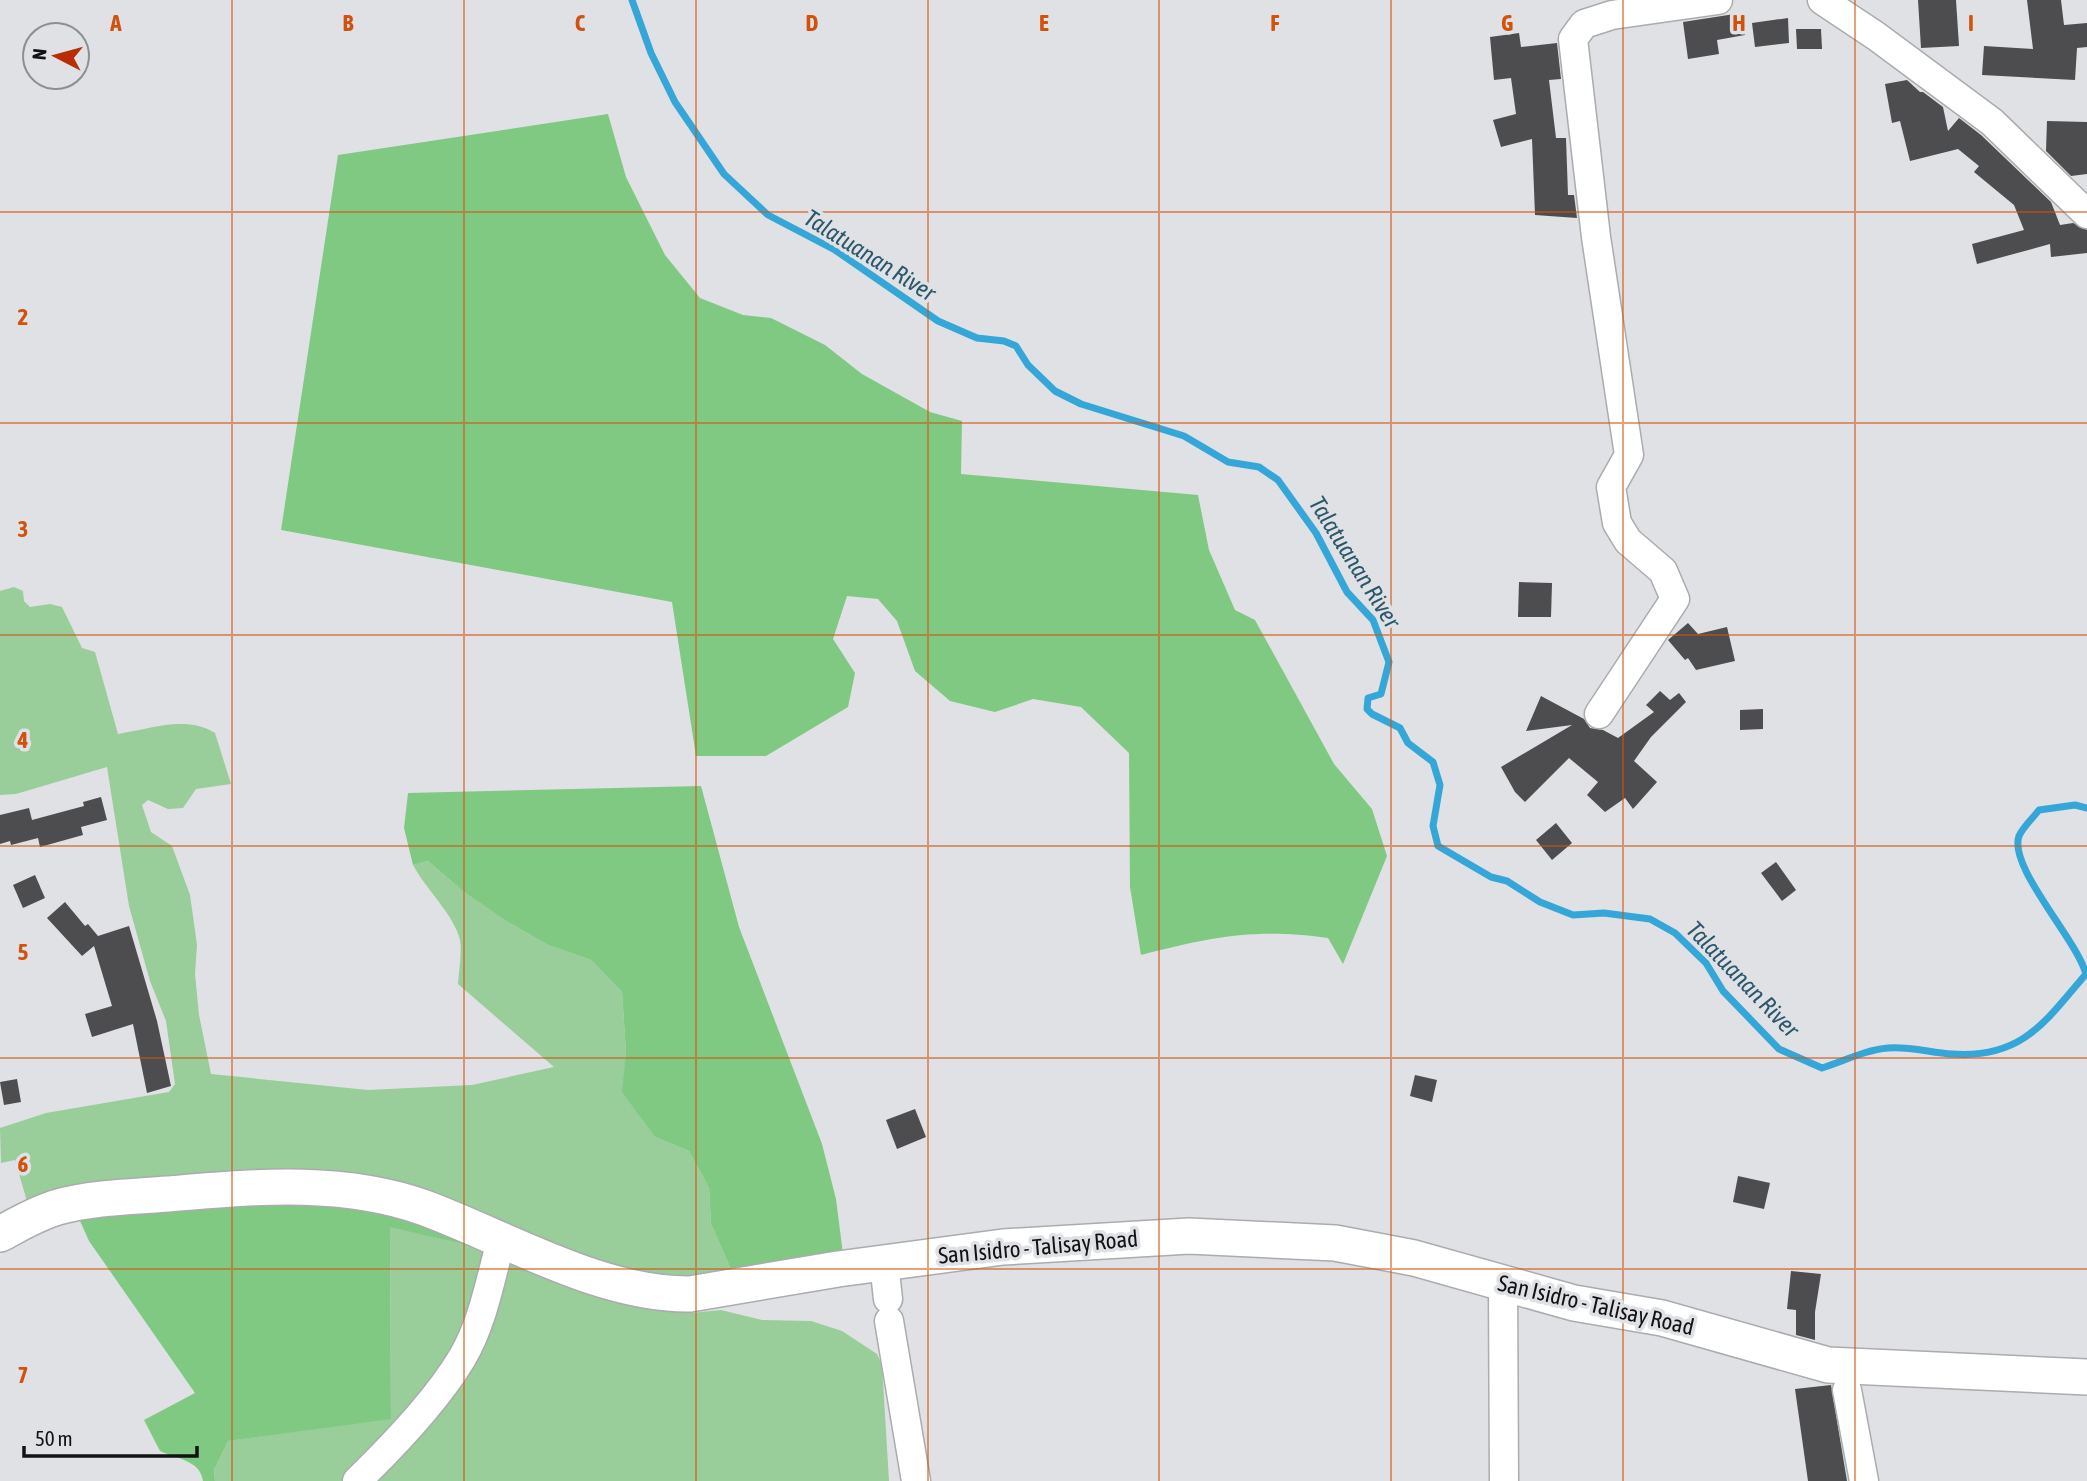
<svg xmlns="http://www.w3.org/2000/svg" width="2087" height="1481" font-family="'Asap Condensed',sans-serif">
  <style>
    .green { fill: #99cd9a }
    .forest { fill: #80c983 }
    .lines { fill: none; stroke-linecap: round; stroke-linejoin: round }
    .stream { stroke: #34a7d8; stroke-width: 7 }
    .building { fill: #4d4c4e }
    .minor-casing { stroke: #aaacae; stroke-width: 31 }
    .tertiary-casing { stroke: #aaacae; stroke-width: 38 }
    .minor { stroke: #fff; stroke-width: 28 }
    .tertiary { stroke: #fff; stroke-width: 35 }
    .grid { fill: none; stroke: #d2520d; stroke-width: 2; stroke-opacity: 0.55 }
    .labels { text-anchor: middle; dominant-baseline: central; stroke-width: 7; stroke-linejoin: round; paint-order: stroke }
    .street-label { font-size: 23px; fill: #111213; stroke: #dfe1e4 }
    .water-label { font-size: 24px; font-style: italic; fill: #2a576c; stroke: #dfe1e4 }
    .grid-label { font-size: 23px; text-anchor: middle; font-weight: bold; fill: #d2520d; stroke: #dfe1e4; stroke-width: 7; stroke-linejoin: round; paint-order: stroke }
  </style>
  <rect width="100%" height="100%" fill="#dfe1e4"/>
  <!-- green -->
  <g class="green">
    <path d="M 14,587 L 23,591 L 24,601 L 30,607 L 50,604 L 62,607 L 82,648 L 95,652 L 118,734 C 151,729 186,715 215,733 L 231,784 L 196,789 L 183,808 L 168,809 L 148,800 L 142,805 L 151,832 L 172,846 L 190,895 L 197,945 L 195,974 L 199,1015 L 211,1074 L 368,1090 L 472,1085 L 554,1067 L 458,984 C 459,970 462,953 460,940 C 455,916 425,888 413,865 L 428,861 L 464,892 L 503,919 L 548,945 L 591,960 L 622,992 L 626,1052 L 623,1092 L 655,1137 L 689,1151 L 709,1188 L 711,1224 L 734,1276 L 668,1287 L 430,1198 L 29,1208 L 15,1160 L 1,1163 L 0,1128 L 46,1113 L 169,1092 L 175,1084 L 166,1021 L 150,981 L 129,906 L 107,767 L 16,794 L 0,795 L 0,591 Z"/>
    <path d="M 390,1226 L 480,1248 L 647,1307 L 691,1313 L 721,1310 L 762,1320 L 811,1321 L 842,1331 L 877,1354 L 882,1365 L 889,1481 L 215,1481 L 214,1470 L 228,1441 L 391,1418 Z"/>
  </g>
  <!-- forest -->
  <g class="forest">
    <path d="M 608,114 L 626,177 L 665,255 L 700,298 L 743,315 L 771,318 L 825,345 L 862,374 L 930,412 L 962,421 L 961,474 L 1198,495 L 1209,550 L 1235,610 L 1255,620 L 1334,764 L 1372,809 L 1387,856 L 1343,964 L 1328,938 C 1254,928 1212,937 1141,955 L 1130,887 L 1129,753 L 1081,707 L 1033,699 L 995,712 L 950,701 L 915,671 L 897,621 L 878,599 L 847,596 L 833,639 L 855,673 L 848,707 L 766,756 L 696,756 L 672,602 L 281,530 L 338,155 Z"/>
    <path d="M 701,786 L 739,927 L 822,1144 L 836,1199 L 843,1254 L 734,1276 L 711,1224 L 709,1188 L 689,1151 L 655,1137 L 622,1092 L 626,1052 L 622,992 L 591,960 L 548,945 L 503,919 L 464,892 L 428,861 L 413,865 L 404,828 L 408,793 Z"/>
    <path d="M 180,1201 L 374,1206 L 480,1248 L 390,1227 L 391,1419 L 228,1441 L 214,1470 L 215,1481 L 203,1481 C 200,1460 177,1459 160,1451 L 144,1420 L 195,1393 L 89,1241 L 76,1212 Z"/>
  </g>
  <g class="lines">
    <!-- stream -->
    <path class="stream" d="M 632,0 L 651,53 L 675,102 L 724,174 L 768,215 L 835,250 L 938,321 L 977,338 L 1004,341 L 1016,346 L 1028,365 L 1055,391 L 1081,404 L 1184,436 L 1228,462 L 1259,467 L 1278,480 L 1316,533 L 1347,592 L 1373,620 L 1389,662 L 1381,694 L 1368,698 L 1367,709 L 1372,714 L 1400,728 L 1408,743 L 1433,762 L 1440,785 L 1433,826 L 1438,846 L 1491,877 L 1507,881 L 1540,902 L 1573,915 L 1604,913 L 1650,919 L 1675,933 L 1706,963 L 1723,991 L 1779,1049 L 1822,1068 C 1844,1061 1865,1050 1888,1048 C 1909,1046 1932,1053 1952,1054 C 2022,1059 2045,1022 2086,974 C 2076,938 2008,867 2019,836 C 2023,827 2033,818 2039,810 L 2075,805 L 2087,808"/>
  </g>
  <!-- building -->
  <g class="building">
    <path d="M 1918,0 L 1956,0 L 1959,46 L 1921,48 Z"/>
    <path d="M 2027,0 L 2061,0 L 2064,25 L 2087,23 L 2087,47 L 2077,48 L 2075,80 L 1982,75 L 1984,46 L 2033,49 Z"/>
    <path d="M 1741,13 L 1745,35 L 1717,40 L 1719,54 L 1688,59 L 1683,22 Z"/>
    <path d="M 1788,18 L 1789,43 L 1755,47 L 1752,23 Z"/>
    <path d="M 1796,29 L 1821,29 L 1822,49 L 1797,49 Z"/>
    <path d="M 1519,33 L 1521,47 L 1557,43 L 1561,79 L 1549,80 L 1556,138 L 1566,138 L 1568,195 L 1574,195 L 1577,218 L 1535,215 L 1532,139 L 1501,147 L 1493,120 L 1516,114 L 1511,78 L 1494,80 L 1490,37 Z"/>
    <path d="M 1907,80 L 1920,92 L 1923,92 L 1943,107 L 1948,131 L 1959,118 L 1981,135 L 2051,202 L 2060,225 L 2073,223 L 2087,230 L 2087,253 L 2051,257 L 2050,244 L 1977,264 L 1972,244 L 2024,230 L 2014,205 L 1974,172 L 1979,166 L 1958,149 L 1910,161 L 1900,121 L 1892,123 L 1885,84 Z"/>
    <path d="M 2047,121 L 2087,122 L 2087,174 L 2071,176 L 2046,151 Z"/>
    <path d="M 1519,582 L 1552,583 L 1551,617 L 1518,617 Z"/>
    <path d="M 1688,623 L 1698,634 L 1727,627 L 1735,661 L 1696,670 L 1688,658 L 1685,660 L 1668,640 Z"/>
    <path d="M 1660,691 L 1670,700 L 1679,693 L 1686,702 L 1651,737 L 1634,761 L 1657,782 L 1633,809 L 1625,798 L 1605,812 L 1587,795 L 1598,782 L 1569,758 L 1525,802 L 1515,792 L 1501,767 L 1572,725 L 1526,731 L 1541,696 L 1584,719 L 1590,728 L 1603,730 L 1618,738 L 1654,712 L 1646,705 Z"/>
    <path d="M 1763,709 L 1763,729 L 1740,730 L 1740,710 Z"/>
    <path d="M 101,797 L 107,820 L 81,827 L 83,835 L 40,847 L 38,838 L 11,845 L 10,841 L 0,844 L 0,815 L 29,808 L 32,820 L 84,806 L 83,802 Z"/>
    <path d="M 1556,823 L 1572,843 L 1552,860 L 1536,840 Z"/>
    <path d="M 1776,862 L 1796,890 L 1782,901 L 1761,873 Z"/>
    <path d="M 35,875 L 45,898 L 23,908 L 13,885 Z"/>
    <path d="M 65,902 L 85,926 L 88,924 L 98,936 L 129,926 L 157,1021 L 171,1086 L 147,1093 L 133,1024 L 92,1037 L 85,1014 L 112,1006 L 94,946 L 82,956 L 47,918 Z"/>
    <path d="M 1415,1075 L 1437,1080 L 1432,1102 L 1410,1096 Z"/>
    <path d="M 17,1079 L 21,1102 L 4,1105 L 0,1082 Z"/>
    <path d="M 915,1109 L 926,1137 L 897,1149 L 886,1120 Z"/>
    <path d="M 1738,1176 L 1770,1183 L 1764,1209 L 1733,1202 Z"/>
    <path d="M 1791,1271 L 1821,1274 L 1815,1312 L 1815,1340 L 1796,1335 L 1796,1310 L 1787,1309 Z"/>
    <path d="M 1831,1385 L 1847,1481 L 1808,1481 L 1795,1389 Z"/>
  </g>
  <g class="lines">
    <!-- minor casing -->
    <g class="minor-casing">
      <g id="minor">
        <path d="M 1822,0 L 1876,36 L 1992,122 L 2087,214"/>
        <path d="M 1599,714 L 1675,599 L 1663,571 L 1628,541 L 1617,523 L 1611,487 L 1629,455 L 1596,237 L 1573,39 L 1584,24 L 1612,15 L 1718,0"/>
        <path d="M 884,1263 L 888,1299"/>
        <path d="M 1503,1284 L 1504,1481"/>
        <path d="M 889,1321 L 916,1481"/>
        <path d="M 1847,1390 L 1864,1481"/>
        <path d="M 357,1481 C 392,1447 437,1400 462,1358 C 483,1323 490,1280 501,1241"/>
      </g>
    </g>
    <!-- tertiary casing -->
    <g class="tertiary-casing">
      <path id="tertiary" d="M 0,1234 C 19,1224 37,1213 58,1207 C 95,1197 130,1197 168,1194 C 253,1187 342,1178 425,1208 C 508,1239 601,1295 690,1294 L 838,1269 L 1003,1247 L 1189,1236 L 1335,1243 L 1414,1258 L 1574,1303 L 1662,1318 L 1828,1365 L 2087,1377"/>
    </g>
    <!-- minor -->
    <use href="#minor" class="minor"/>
    <!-- tertiary -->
    <use href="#tertiary" class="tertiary"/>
  </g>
  <!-- grid -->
  <path class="grid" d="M 232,0 L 232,1481M 464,0 L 464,1481M 696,0 L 696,1481M 928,0 L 928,1481M 1159,0 L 1159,1481M 1391,0 L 1391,1481M 1623,0 L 1623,1481M 1855,0 L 1855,1481M 0,212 L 2087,212M 0,423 L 2087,423M 0,635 L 2087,635M 0,846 L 2087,846M 0,1058 L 2087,1058M 0,1269 L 2087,1269"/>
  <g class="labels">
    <!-- street labels -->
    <g class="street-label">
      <text transform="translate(1038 1247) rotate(-5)">San Isidro - Talisay Road</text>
      <text transform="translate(1596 1305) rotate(13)">San Isidro - Talisay Road</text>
    </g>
    <!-- water labels -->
    <g class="water-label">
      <text transform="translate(870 255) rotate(32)">Talatuanan River</text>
      <text transform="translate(1355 562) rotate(58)">Talatuanan River</text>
      <text transform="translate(1743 979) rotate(46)">Talatuanan River</text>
    </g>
  </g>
  <g class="grid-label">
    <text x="116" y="31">A</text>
    <text x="348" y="31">B</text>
    <text x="580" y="31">C</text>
    <text x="812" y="31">D</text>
    <text x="1044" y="31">E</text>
    <text x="1275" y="31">F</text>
    <text x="1507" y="31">G</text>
    <text x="1739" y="31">H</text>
    <text x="1971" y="31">I</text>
    <text x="23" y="325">2</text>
    <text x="23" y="537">3</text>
    <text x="23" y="748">4</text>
    <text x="23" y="960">5</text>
    <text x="23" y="1172">6</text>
    <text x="23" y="1383">7</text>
  </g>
  <!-- north arrow -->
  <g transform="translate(56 56) rotate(276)"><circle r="33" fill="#dfe1e4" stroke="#8d8e90" stroke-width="2"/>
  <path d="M0-5L12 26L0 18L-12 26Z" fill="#b72d06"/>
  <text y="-10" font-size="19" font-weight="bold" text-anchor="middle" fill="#111213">N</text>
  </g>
  <!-- scale -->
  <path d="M24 1446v10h173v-10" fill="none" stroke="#111213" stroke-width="3.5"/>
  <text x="35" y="1446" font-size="21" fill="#111213" stroke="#dfe1e4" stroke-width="5" paint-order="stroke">50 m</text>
</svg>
